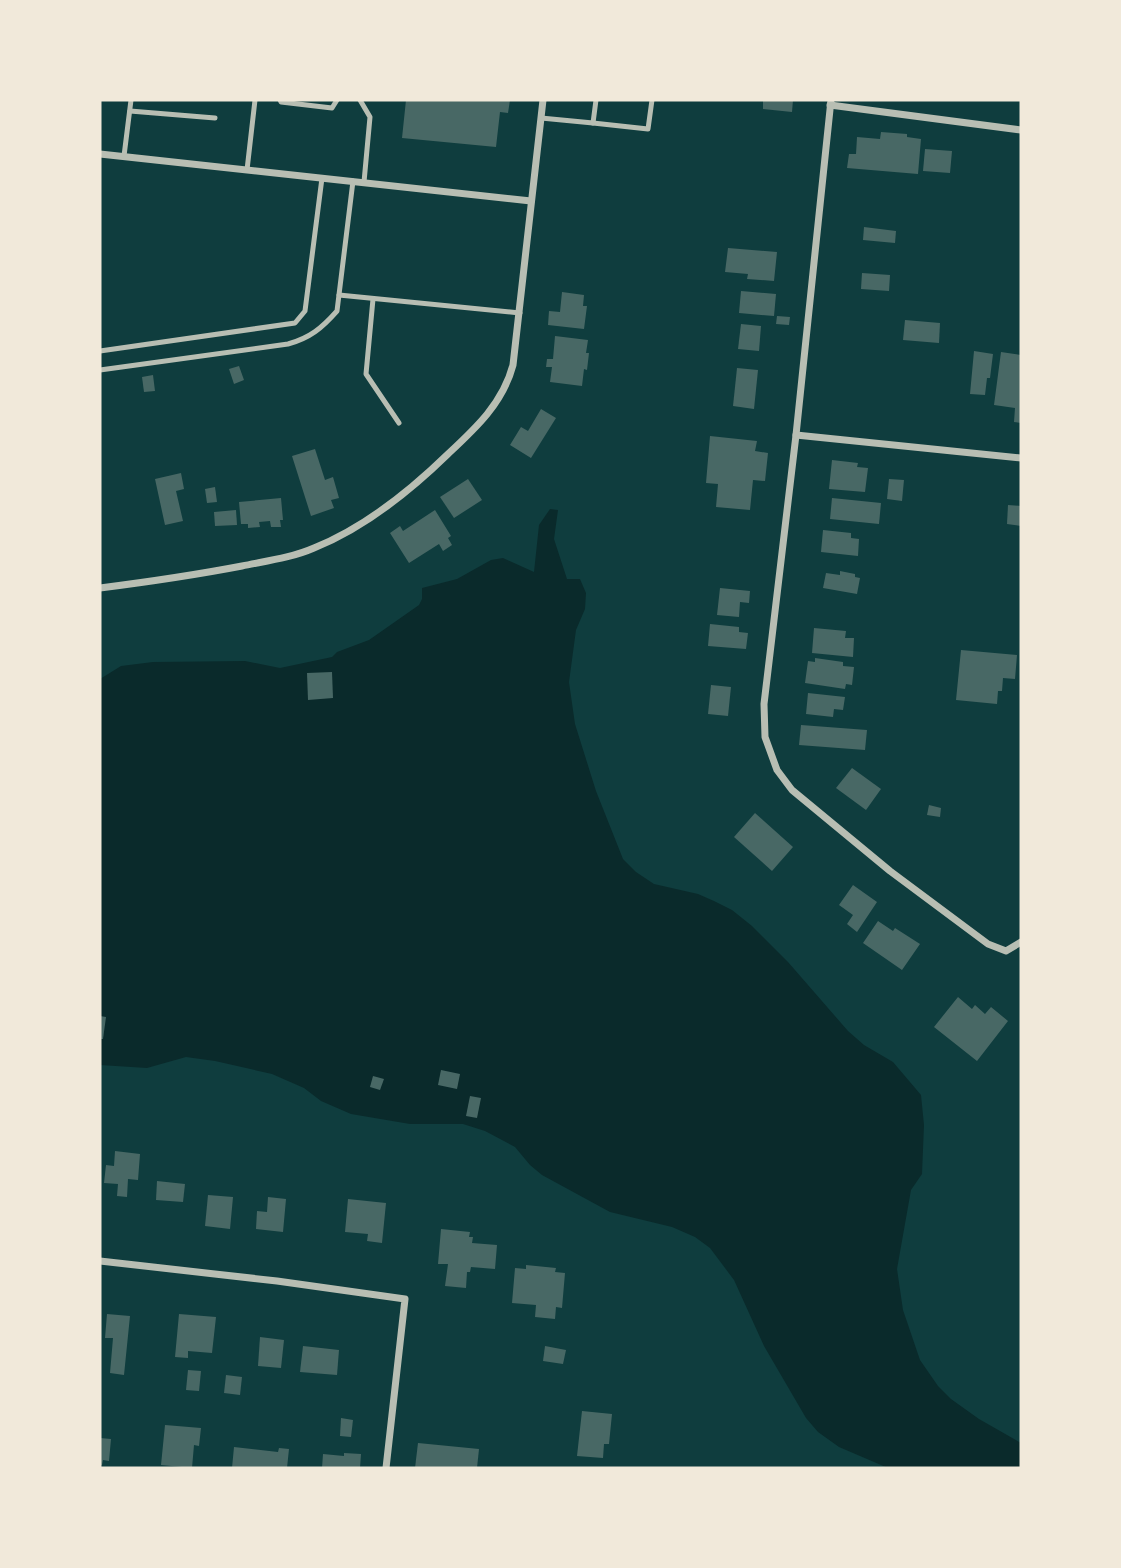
<svg xmlns="http://www.w3.org/2000/svg" width="1121" height="1568" font-family="'Source Sans 3',sans-serif">
  <style>
    .water { fill: #0a2a2b }
    .building { fill: #486865 }
    .lines { fill: none; stroke-linecap: round; stroke-linejoin: round }
    .service { stroke: #b8beb3; stroke-width: 5 }
    .minor { stroke: #b8beb3; stroke-width: 7 }
  </style>
  <rect width="100%" height="100%" fill="#0f3d3e"/>
  <!-- water -->
  <path class="water" d="M 550,509 L 558,510 L 554,539 L 567,579 L 580,579 L 586,593 L 585,609 L 576,630 L 569,682 L 575,724 L 596,791 L 623,859 L 636,872 L 654,884 L 698,894 L 714,901 L 732,910 L 752,926 L 788,962 L 848,1031 L 864,1045 L 893,1062 L 921,1095 L 924,1125 L 922,1174 L 911,1190 L 897,1269 L 903,1310 L 920,1360 L 938,1386 L 951,1399 L 979,1419 L 1021,1443 L 1021,1468 L 888,1468 L 839,1447 L 818,1432 L 806,1418 L 764,1346 L 734,1280 L 710,1248 L 695,1237 L 672,1227 L 610,1212 L 542,1175 L 530,1165 L 515,1147 L 485,1131 L 463,1124 L 410,1124 L 351,1114 L 321,1101 L 304,1088 L 272,1074 L 215,1061 L 186,1057 L 147,1068 L 100,1065 L 100,679 L 121,666 L 153,662 L 245,661 L 280,668 L 332,657 L 337,652 L 369,640 L 419,605 L 422,599 L 422,588 L 457,579 L 491,560 L 503,558 L 534,572 L 539,525 Z"/>
  <!-- building -->
  <g class="building">
    <path d="M 406,100 L 510,100 L 508,113 L 500,112 L 496,147 L 402,138 Z"/>
    <path d="M 763,100 L 793,100 L 792,112 L 763,109 Z"/>
    <path d="M 881,132 L 907,134 L 907,137 L 921,139 L 918,174 L 847,168 L 849,154 L 856,154 L 857,137 L 880,139 Z"/>
    <path d="M 925,149 L 952,151 L 950,173 L 923,171 Z"/>
    <path d="M 864,227 L 896,231 L 895,243 L 863,240 Z"/>
    <path d="M 728,248 L 777,252 L 774,281 L 747,279 L 748,274 L 725,272 Z"/>
    <path d="M 862,273 L 890,275 L 889,291 L 861,289 Z"/>
    <path d="M 741,291 L 776,294 L 774,316 L 739,313 Z"/>
    <path d="M 562,292 L 584,295 L 583,306 L 587,306 L 584,329 L 548,325 L 549,311 L 560,312 Z"/>
    <path d="M 777,316 L 790,317 L 789,325 L 776,324 Z"/>
    <path d="M 905,320 L 940,323 L 939,343 L 903,340 Z"/>
    <path d="M 741,324 L 761,326 L 759,351 L 738,349 Z"/>
    <path d="M 555,336 L 588,340 L 586,353 L 589,353 L 587,370 L 584,369 L 582,386 L 550,382 L 552,367 L 546,367 L 547,359 L 553,359 Z"/>
    <path d="M 974,351 L 993,354 L 990,378 L 987,378 L 985,395 L 970,394 Z"/>
    <path d="M 1001,352 L 1021,355 L 1021,423 L 1014,422 L 1015,408 L 994,405 Z"/>
    <path d="M 239,366 L 244,380 L 234,384 L 229,369 Z"/>
    <path d="M 737,368 L 758,370 L 754,409 L 733,406 Z"/>
    <path d="M 153,375 L 155,391 L 144,392 L 142,377 Z"/>
    <path d="M 541,409 L 556,418 L 531,458 L 510,445 L 521,427 L 528,431 Z"/>
    <path d="M 710,436 L 757,441 L 755,451 L 768,453 L 765,481 L 753,480 L 750,510 L 716,507 L 718,484 L 706,483 Z"/>
    <path d="M 315,449 L 325,480 L 333,477 L 339,498 L 331,500 L 334,508 L 311,516 L 292,456 Z"/>
    <path d="M 832,460 L 858,463 L 857,467 L 868,468 L 865,492 L 829,489 Z"/>
    <path d="M 181,473 L 184,489 L 176,491 L 183,521 L 165,525 L 155,479 Z"/>
    <path d="M 468,479 L 482,500 L 454,518 L 440,497 Z"/>
    <path d="M 889,479 L 904,480 L 902,501 L 887,499 Z"/>
    <path d="M 215,487 L 217,502 L 207,503 L 205,489 Z"/>
    <path d="M 281,498 L 283,520 L 280,520 L 281,527 L 271,527 L 270,521 L 259,522 L 260,527 L 248,528 L 248,524 L 241,524 L 239,502 Z"/>
    <path d="M 832,498 L 881,503 L 879,524 L 830,519 Z"/>
    <path d="M 1008,505 L 1021,506 L 1021,526 L 1007,524 Z"/>
    <path d="M 236,510 L 237,525 L 215,526 L 214,512 Z"/>
    <path d="M 435,510 L 451,536 L 448,538 L 452,545 L 443,551 L 439,544 L 409,563 L 390,533 L 400,526 L 403,531 Z"/>
    <path d="M 823,530 L 851,533 L 851,538 L 859,539 L 858,556 L 821,552 Z"/>
    <path d="M 840,571 L 855,574 L 855,577 L 860,578 L 857,594 L 823,588 L 826,573 L 840,575 Z"/>
    <path d="M 720,588 L 750,591 L 749,603 L 740,602 L 739,617 L 717,615 Z"/>
    <path d="M 710,624 L 739,627 L 739,632 L 748,633 L 746,649 L 708,646 Z"/>
    <path d="M 814,628 L 846,631 L 845,638 L 854,638 L 853,657 L 812,653 Z"/>
    <path d="M 961,650 L 1017,655 L 1015,679 L 1003,678 L 1002,691 L 998,691 L 997,704 L 956,700 Z"/>
    <path d="M 815,658 L 843,662 L 843,666 L 854,667 L 852,685 L 846,684 L 845,689 L 805,683 L 808,661 L 815,662 Z"/>
    <path d="M 332,672 L 333,698 L 308,700 L 307,673 Z"/>
    <path d="M 711,685 L 731,687 L 728,716 L 708,714 Z"/>
    <path d="M 808,693 L 845,697 L 843,710 L 834,709 L 833,717 L 806,714 Z"/>
    <path d="M 801,725 L 867,730 L 865,750 L 799,745 Z"/>
    <path d="M 852,768 L 881,789 L 866,810 L 836,788 Z"/>
    <path d="M 929,805 L 941,808 L 940,817 L 927,815 Z"/>
    <path d="M 755,813 L 793,847 L 772,871 L 734,837 Z"/>
    <path d="M 853,885 L 877,902 L 857,932 L 847,924 L 853,915 L 839,905 Z"/>
    <path d="M 878,921 L 893,931 L 895,928 L 920,944 L 902,970 L 863,943 Z"/>
    <path d="M 958,997 L 972,1009 L 975,1005 L 985,1014 L 991,1007 L 1008,1021 L 977,1061 L 934,1027 Z"/>
    <path d="M 100,1016 L 106,1017 L 103,1039 L 100,1039 Z"/>
    <path d="M 441,1070 L 460,1074 L 457,1089 L 438,1085 Z"/>
    <path d="M 373,1076 L 384,1079 L 380,1090 L 370,1087 Z"/>
    <path d="M 470,1096 L 481,1098 L 477,1118 L 466,1116 Z"/>
    <path d="M 115,1151 L 140,1154 L 138,1180 L 128,1179 L 127,1197 L 117,1196 L 118,1184 L 104,1183 L 106,1165 L 114,1166 Z"/>
    <path d="M 157,1181 L 185,1184 L 183,1202 L 156,1200 Z"/>
    <path d="M 208,1195 L 233,1197 L 230,1229 L 205,1226 Z"/>
    <path d="M 268,1197 L 286,1199 L 283,1232 L 256,1229 L 257,1211 L 267,1212 Z"/>
    <path d="M 348,1199 L 386,1203 L 382,1243 L 367,1241 L 368,1234 L 345,1232 Z"/>
    <path d="M 441,1229 L 470,1232 L 469,1237 L 473,1237 L 472,1243 L 497,1245 L 495,1269 L 471,1267 L 470,1272 L 467,1272 L 466,1288 L 445,1286 L 448,1264 L 438,1264 Z"/>
    <path d="M 526,1265 L 556,1268 L 555,1272 L 565,1273 L 562,1308 L 556,1307 L 555,1319 L 535,1317 L 536,1305 L 512,1303 L 515,1268 L 526,1269 Z"/>
    <path d="M 107,1314 L 130,1316 L 124,1375 L 110,1373 L 113,1338 L 105,1338 Z"/>
    <path d="M 179,1314 L 216,1317 L 212,1353 L 188,1351 L 188,1358 L 175,1357 Z"/>
    <path d="M 260,1337 L 284,1340 L 281,1368 L 258,1366 Z"/>
    <path d="M 303,1346 L 339,1350 L 337,1375 L 300,1372 Z"/>
    <path d="M 545,1346 L 566,1350 L 563,1364 L 543,1361 Z"/>
    <path d="M 188,1370 L 201,1371 L 199,1391 L 186,1390 Z"/>
    <path d="M 226,1375 L 242,1377 L 240,1395 L 224,1393 Z"/>
    <path d="M 582,1411 L 612,1414 L 609,1444 L 604,1444 L 603,1458 L 577,1456 Z"/>
    <path d="M 341,1418 L 353,1420 L 351,1437 L 340,1436 Z"/>
    <path d="M 165,1425 L 201,1428 L 199,1446 L 194,1445 L 192,1468 L 161,1465 Z"/>
    <path d="M 100,1438 L 111,1439 L 109,1461 L 103,1460 L 102,1465 L 100,1465 Z"/>
    <path d="M 418,1443 L 479,1449 L 477,1468 L 415,1468 Z"/>
    <path d="M 234,1447 L 278,1452 L 279,1448 L 289,1449 L 287,1468 L 232,1468 Z"/>
    <path d="M 344,1453 L 361,1454 L 360,1468 L 322,1468 L 323,1454 L 344,1456 Z"/>
  </g>
  <g class="lines">
    <!-- service -->
    <g class="service">
      <path d="M 280,100 L 281,102 L 332,108 L 337,100"/>
      <path d="M 360,100 L 370,117 L 364,182"/>
      <path d="M 130,111 L 215,118"/>
      <path d="M 541,118 L 593,123 L 596,100"/>
      <path d="M 593,123 L 648,129 L 652,100"/>
      <path d="M 124,156 L 131,100"/>
      <path d="M 247,170 L 255,100"/>
      <path d="M 339,295 L 520,313"/>
      <path d="M 373,299 L 366,374 L 399,423"/>
      <path d="M 100,351 L 295,323 L 305,311 L 322,178"/>
      <path d="M 100,370 L 288,344 C 310,338 322,328 337,311 L 353,181"/>
    </g>
    <!-- minor -->
    <g class="minor">
      <path d="M 831,100 L 796,435 L 764,704 L 765,737 L 777,770 L 792,790 L 890,871 L 988,944 L 1006,951 L 1021,942"/>
      <path d="M 830,105 L 1021,130"/>
      <path d="M 100,154 L 531,201"/>
      <path d="M 796,435 L 1021,458"/>
      <path d="M 100,588 C 147,582 195,575 242,566 C 266,561 291,558 314,548 C 364,528 410,491 448,454 C 476,428 503,403 513,365 L 543,100"/>
      <path d="M 100,1261 L 277,1281 L 405,1299 L 386,1468"/>
    </g>
  </g>
  <!-- border -->
  <rect width="1121" height="1568" fill="none" stroke="#f1e9da" stroke-width="203"/>
</svg>
